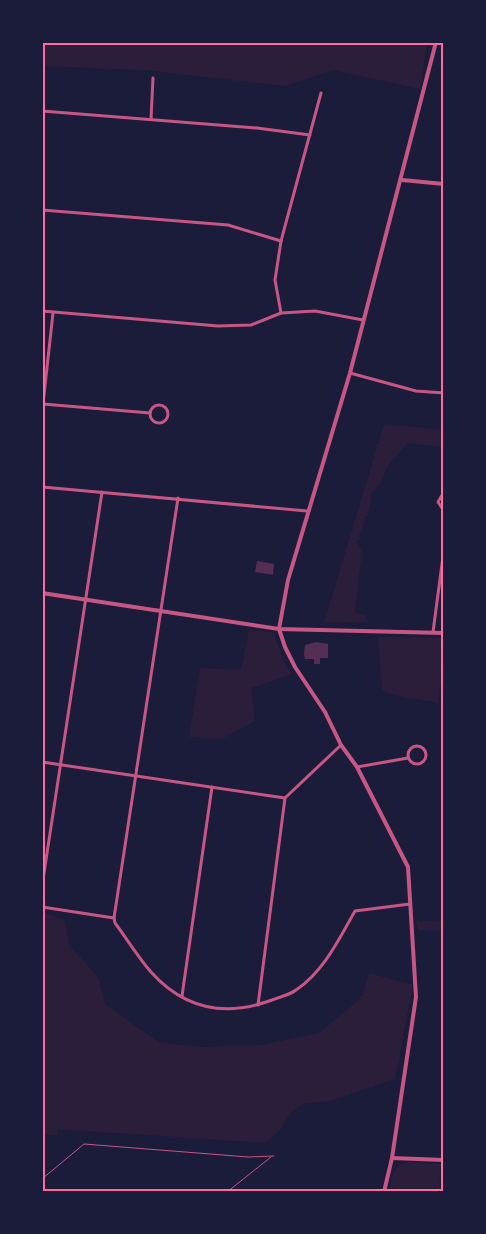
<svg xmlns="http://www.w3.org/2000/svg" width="486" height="1234" font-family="'Work Sans',sans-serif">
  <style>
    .green { fill: #2a1e3b }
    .building { fill: #542f53 }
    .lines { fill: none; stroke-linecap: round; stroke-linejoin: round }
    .service { stroke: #c65784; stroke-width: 1 }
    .minor { stroke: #c65784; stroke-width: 3 }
    .tertiary { stroke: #c65784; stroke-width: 4 }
    .neatline { fill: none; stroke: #ff6b9d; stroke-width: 2 }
  </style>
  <rect width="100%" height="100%" fill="#1b1b3a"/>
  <!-- green -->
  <g class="green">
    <path d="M 43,42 L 427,42 L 427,43 L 420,89 L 333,70 L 285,86 L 143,70 L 43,66 Z"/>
    <path d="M 384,424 L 443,430 L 443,447 L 407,443 L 387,467 L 381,483 L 372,492 L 370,506 L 357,542 L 362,552 L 355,612 L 365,615 L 367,622 L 324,623 Z"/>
    <path d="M 249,630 L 273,632 L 284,661 L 292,674 L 251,688 L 255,721 L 222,739 L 189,737 L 200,668 L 241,670 Z"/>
    <path d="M 378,637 L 442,638 L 443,667 L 438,703 C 421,699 396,698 382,690 Z"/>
    <path d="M 43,912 L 65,920 L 69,945 L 98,977 L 105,1004 L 160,1043 L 202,1047 L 261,1045 L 319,1033 L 362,997 L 369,973 L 413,985 L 395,1079 L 330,1101 L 303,1104 L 290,1113 L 282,1127 L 266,1143 L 58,1129 L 57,1135 L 43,1135 Z"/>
    <path d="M 443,920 L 443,930 L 418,930 L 416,922 Z"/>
    <path d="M 407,1162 L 441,1164 L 439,1191 L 389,1191 C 392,1179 393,1165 407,1162 Z"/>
  </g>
  <!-- building -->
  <g class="building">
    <path d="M 257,561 L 274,564 L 273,575 L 255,572 Z"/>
    <path d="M 316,642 L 328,644 L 328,658 L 320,658 L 320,664 L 314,664 L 314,659 L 305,659 L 304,654 L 305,645 Z"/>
  </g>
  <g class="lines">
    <!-- service -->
    <g class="service">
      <path d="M 42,1179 L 84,1144 L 248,1157 L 274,1156"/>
      <path d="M 227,1192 L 271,1157"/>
    </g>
    <!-- minor -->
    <g class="minor">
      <path d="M 42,111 L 257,128 L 310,135"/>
      <path d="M 151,119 L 153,78"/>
      <path d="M 42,210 L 228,225 L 281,241"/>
      <path d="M 42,311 L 218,326 L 251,325 L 281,313 L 315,311 L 363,320"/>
      <path d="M 281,313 L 275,280 L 281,241 L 321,93"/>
      <path d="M 350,373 L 416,391 L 444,393"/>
      <path d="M 43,404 L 150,413"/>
      <path d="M 43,404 L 53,313"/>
      <circle cx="159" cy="414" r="9"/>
      <path d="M 42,487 L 307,511"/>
      <path d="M 444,492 L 438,502 L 444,511"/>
      <path d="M 433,632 L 444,549"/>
      <circle cx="417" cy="755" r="9"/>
      <path d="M 42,762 L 285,798 L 341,745"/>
      <path d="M 357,767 L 408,758"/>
      <path d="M 42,886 L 102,492"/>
      <path d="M 42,907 L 114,918 L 115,923 C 127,939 138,957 151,972 C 185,1010 226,1017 272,1000 C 279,997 290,995 296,990 C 324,971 339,939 355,911 L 410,904"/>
      <path d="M 114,918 L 178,498"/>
      <path d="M 182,996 L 212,787"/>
      <path d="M 258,1005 L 285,798"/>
    </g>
    <!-- tertiary -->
    <g class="tertiary">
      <path d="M 402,180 L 444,184"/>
      <path d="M 42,593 L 279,629 L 444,633"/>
      <path d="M 392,1158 L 444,1160"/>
      <path d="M 384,1192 L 392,1158 L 416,997 L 408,867 L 357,767 L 341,745 L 325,712 L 295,667 L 285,647 L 279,629 L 288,580 L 350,373 L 436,42"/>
    </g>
  </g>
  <!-- border -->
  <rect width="486" height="1234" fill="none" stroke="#1b1b3a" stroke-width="88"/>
  <rect x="44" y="44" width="398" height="1146" class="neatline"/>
</svg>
